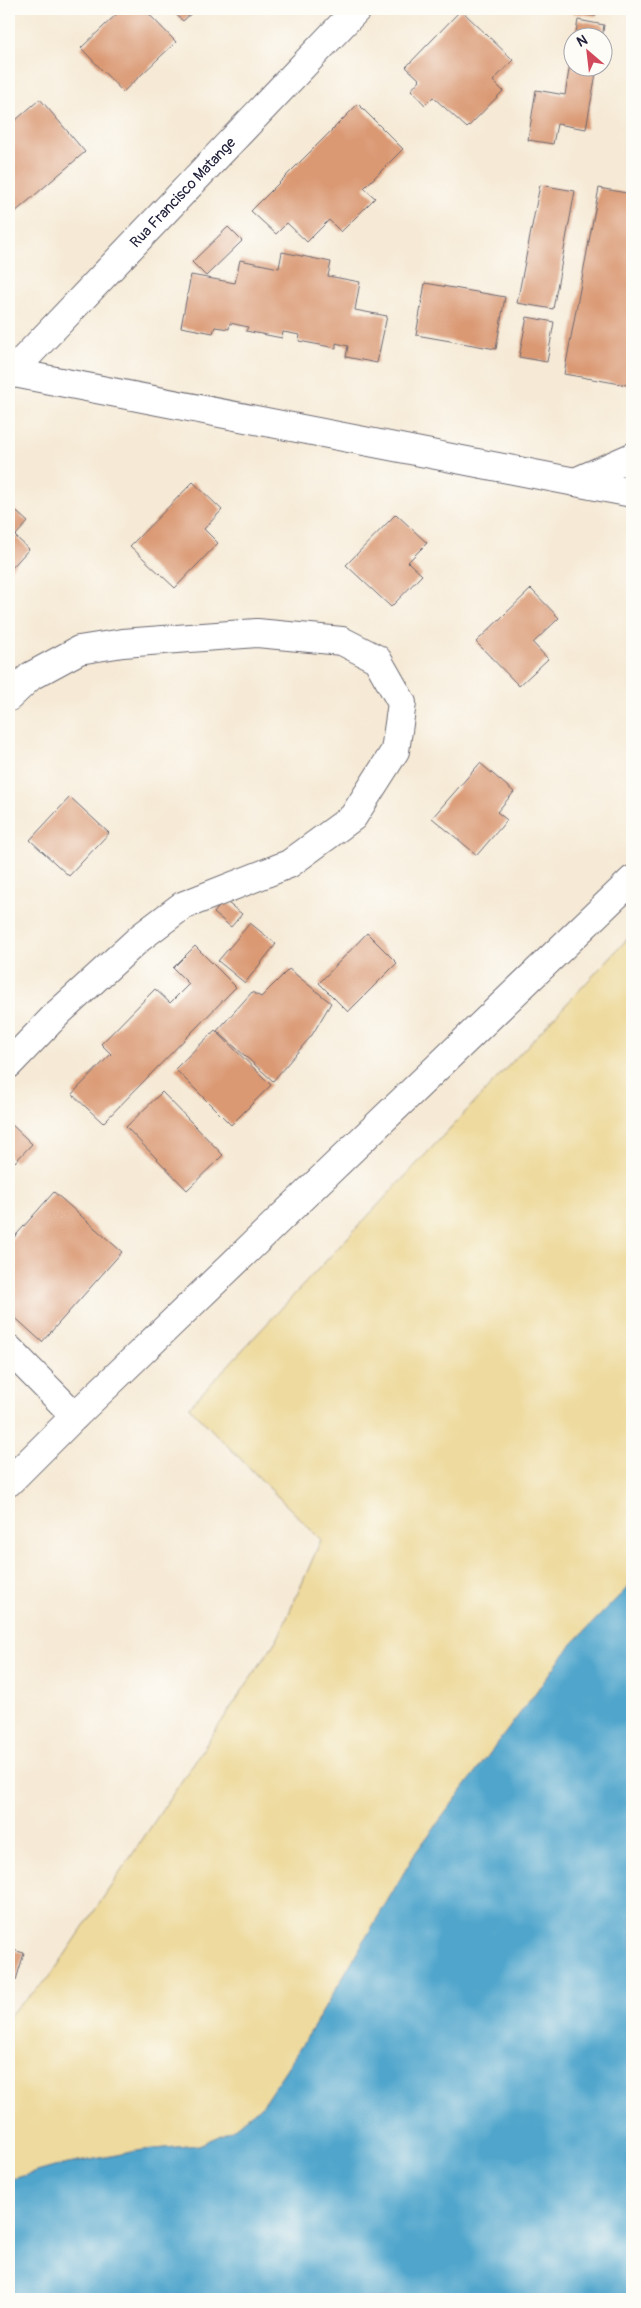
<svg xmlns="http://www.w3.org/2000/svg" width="641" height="2308" font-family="Pangolin,sans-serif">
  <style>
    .sand { fill: #eeda9e; stroke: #887e6c }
    .water { fill: #50a5cc; stroke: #396484 }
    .building { fill: #da9973 }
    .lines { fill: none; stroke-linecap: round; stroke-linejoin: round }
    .minor-casing { stroke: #6c6871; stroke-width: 30 }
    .minor { stroke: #fff; stroke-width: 28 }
    .labels { text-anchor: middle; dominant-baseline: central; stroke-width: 4; stroke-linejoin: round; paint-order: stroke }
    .street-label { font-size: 15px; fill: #22223b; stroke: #fdfcf7 }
  </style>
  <rect width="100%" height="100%" fill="#fdfcf7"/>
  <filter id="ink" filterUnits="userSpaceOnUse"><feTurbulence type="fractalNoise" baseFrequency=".02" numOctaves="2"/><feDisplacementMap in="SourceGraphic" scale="10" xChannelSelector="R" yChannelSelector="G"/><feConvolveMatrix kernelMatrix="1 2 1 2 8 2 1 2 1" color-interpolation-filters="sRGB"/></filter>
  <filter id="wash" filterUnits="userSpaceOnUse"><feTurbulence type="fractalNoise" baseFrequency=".0096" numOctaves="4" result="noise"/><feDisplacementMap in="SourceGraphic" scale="20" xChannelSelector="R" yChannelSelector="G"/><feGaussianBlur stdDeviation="1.12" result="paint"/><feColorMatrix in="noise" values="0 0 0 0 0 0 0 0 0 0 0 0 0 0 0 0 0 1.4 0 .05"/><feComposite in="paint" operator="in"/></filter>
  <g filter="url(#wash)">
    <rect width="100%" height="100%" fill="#f6ead6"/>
    <!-- sand -->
    <path class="sand" d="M 632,934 L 632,1583 L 572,1644 L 416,1852 L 313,2028 L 264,2103 L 232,2130 L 199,2145 L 143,2150 L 58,2166 L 9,2180 L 9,2015 L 50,1977 L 279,1636 L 321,1540 L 189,1407 Z"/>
    <!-- water -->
    <path class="water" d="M 632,1583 L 632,2299 L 9,2299 L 9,2180 L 58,2166 L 143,2150 L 199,2145 L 232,2130 L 264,2103 L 313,2028 L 416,1852 L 572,1644 Z"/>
    <g id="blocks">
      <!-- building -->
      <g class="building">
        <path d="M 122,9 L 144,9 L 176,42 L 123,92 L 81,48 Z"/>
        <path d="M 170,9 L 196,9 L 183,21 Z"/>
        <path d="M 574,9 L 598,9 L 596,16 L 573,13 Z"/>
        <path d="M 461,10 L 513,60 L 493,81 L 503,91 L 467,128 L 433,97 L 425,105 L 411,90 L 420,80 L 406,67 Z"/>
        <path d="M 578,20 L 604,25 L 602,38 L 575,38 Z"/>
        <path d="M 572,51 L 574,68 L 597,68 L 586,129 L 557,124 L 553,144 L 528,140 L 536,90 L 565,95 Z"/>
        <path d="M 40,99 L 85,152 L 14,213 L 9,206 L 9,126 Z"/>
        <path d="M 358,104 L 403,149 L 364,188 L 375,198 L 341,232 L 329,220 L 307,242 L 287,223 L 276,234 L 251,211 Z"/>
        <path d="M 540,185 L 575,191 L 553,309 L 517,303 Z"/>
        <path d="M 599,188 L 632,194 L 632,386 L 564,374 Z"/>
        <path d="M 228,227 L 242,241 L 206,276 L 192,262 Z"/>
        <path d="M 282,252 L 331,262 L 328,276 L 360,282 L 355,310 L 387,316 L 377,363 L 346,357 L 348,346 L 336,343 L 336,348 L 299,341 L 300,335 L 283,332 L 282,338 L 246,331 L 248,327 L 230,323 L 229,329 L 215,327 L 213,333 L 181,327 L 191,275 L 235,283 L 240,260 L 279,268 Z"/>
        <path d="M 425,283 L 505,297 L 496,349 L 416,335 Z"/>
        <path d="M 527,317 L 554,322 L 547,362 L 519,357 Z"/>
        <path d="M 193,482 L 222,510 L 204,529 L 218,543 L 175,588 L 130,546 Z"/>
        <path d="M 9,505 L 28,522 L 15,536 L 29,549 L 9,571 Z"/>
        <path d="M 396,514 L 427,543 L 408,562 L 422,575 L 391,607 L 346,565 Z"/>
        <path d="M 531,589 L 559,618 L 533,643 L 548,659 L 519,686 L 476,642 Z"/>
        <path d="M 480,763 L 514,792 L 497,812 L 507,820 L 477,855 L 432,818 Z"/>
        <path d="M 70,797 L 109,833 L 69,876 L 30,840 Z"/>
        <path d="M 224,900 L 242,914 L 231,927 L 214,913 Z"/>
        <path d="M 250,923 L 276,944 L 245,983 L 218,961 Z"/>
        <path d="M 367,933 L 397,963 L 348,1012 L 319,983 Z"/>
        <path d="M 195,946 L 236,987 L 103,1123 L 72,1094 L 111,1054 L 101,1044 L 155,989 L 170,1003 L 189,984 L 173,968 Z"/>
        <path d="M 289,969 L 331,1003 L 312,1035 L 273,1081 L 217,1031 L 252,992 L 261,997 Z"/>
        <path d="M 215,1030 L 271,1085 L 231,1125 L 175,1069 Z"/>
        <path d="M 162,1092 L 223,1155 L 187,1190 L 126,1127 Z"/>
        <path d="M 9,1122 L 32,1144 L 15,1162 L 9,1156 Z"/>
        <path d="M 54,1192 L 122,1252 L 42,1342 L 9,1312 L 9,1243 Z"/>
        <path d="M 9,1949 L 24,1953 L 16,1980 L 9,1978 Z"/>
      </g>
    </g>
  </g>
  <g filter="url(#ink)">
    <use href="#blocks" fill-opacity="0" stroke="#6c6871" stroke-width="1"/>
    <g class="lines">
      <!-- minor casing -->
      <g class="minor-casing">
        <g id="minor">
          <path d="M 9,372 L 632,493"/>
          <path id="s1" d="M 9,375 L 357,9"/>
          <path d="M 575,482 L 632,457"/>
          <path d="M 9,697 L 31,676 L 79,650 L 123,643 L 257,633 L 342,641 L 377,659 L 402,703 L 395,751 L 353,817 L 289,864 L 182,906 L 141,937 L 58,1013 L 9,1064"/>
          <path d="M 9,1349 L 75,1416"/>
          <path d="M 9,1482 L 75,1416 L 632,880"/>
        </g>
      </g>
      <!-- minor -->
      <use href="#minor" class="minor"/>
    </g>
  </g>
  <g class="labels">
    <!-- street labels -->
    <g class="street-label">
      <text stroke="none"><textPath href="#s1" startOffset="252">Rua Francisco Matange</textPath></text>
    </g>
  </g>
  <!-- margin -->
  <rect width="641" height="2308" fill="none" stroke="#fdfcf7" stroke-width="30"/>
  <!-- north arrow -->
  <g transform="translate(588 52) rotate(332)"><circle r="24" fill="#fdfcf7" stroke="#a5a5ac"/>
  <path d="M0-4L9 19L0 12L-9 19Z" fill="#d1495b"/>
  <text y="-8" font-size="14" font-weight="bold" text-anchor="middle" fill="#22223b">N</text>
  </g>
</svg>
